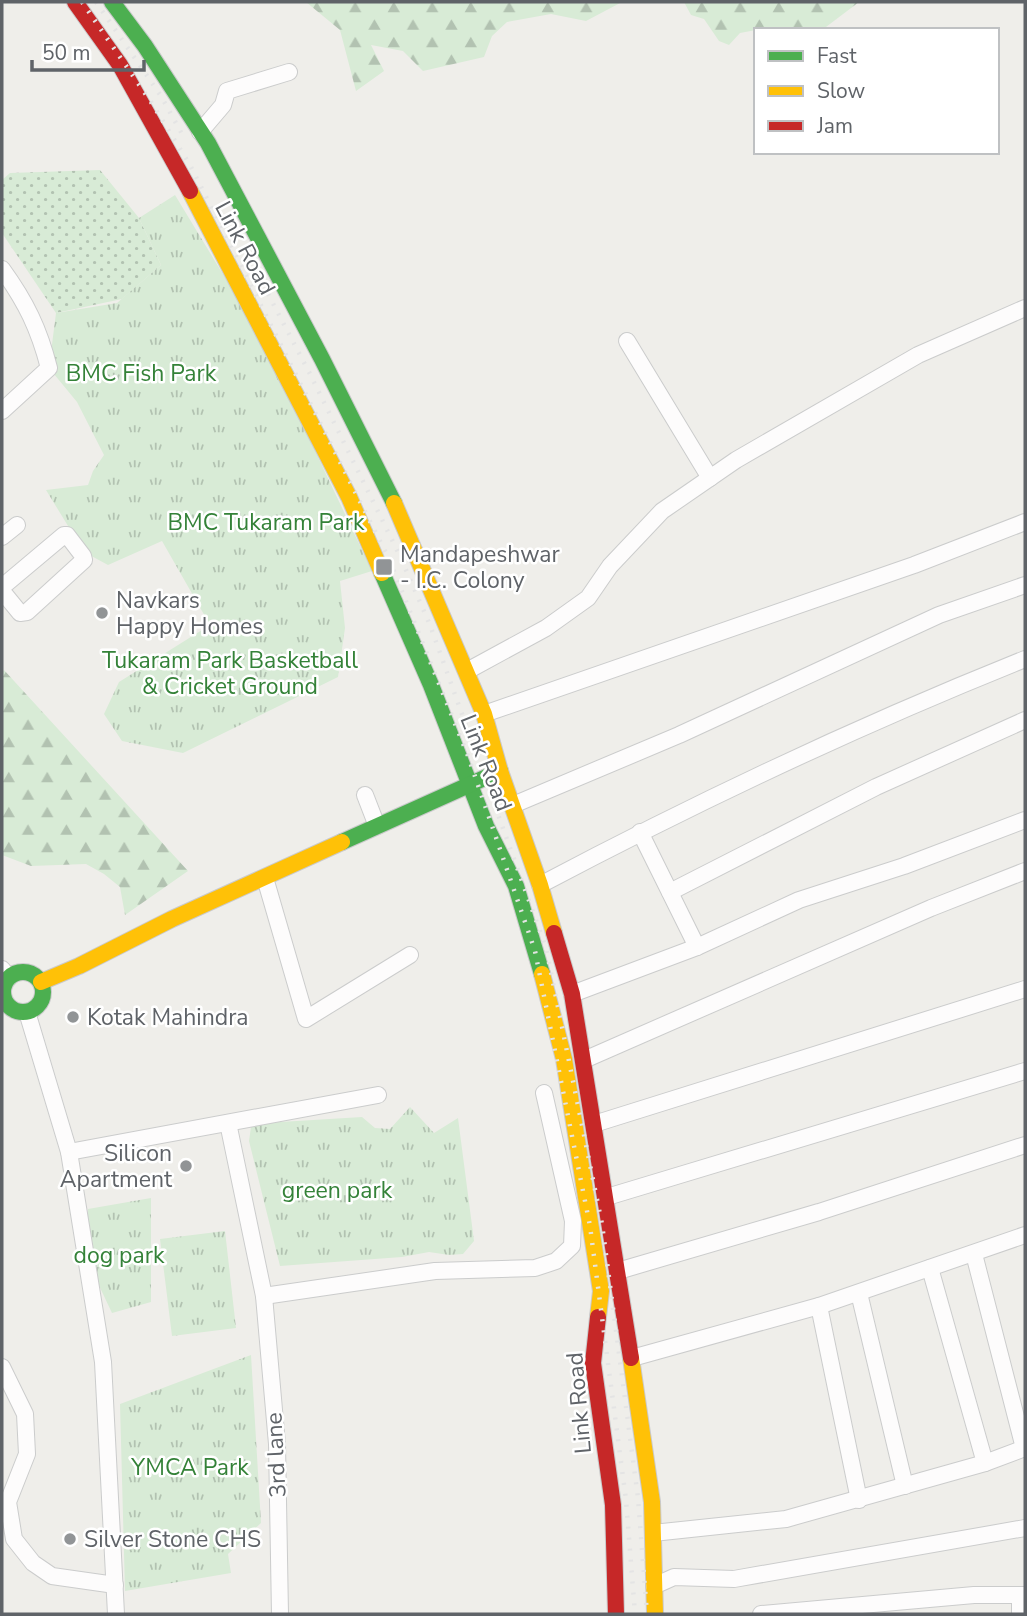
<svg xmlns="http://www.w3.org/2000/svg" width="1027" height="1616" font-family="'Nunito Sans',sans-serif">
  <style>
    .grass { fill: url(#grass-dots) }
    .forest { fill: url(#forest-firs) }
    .park { fill: url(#park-tufts) }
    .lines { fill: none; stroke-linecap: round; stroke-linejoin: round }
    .street-casing { stroke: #cbcccc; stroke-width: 18 }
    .fast-casing { stroke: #cacacb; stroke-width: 18 }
    .slow-casing { stroke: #cacacb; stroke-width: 18 }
    .jam-casing { stroke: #cacacb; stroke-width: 18 }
    .street { stroke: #fdfcfc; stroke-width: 16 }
    .fast { stroke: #4caf50; stroke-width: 16 }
    .slow { stroke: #ffc107; stroke-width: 16 }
    .jam { stroke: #c62828; stroke-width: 16 }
    .rail { stroke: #e4e4e4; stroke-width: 4.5; stroke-dasharray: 2 9; stroke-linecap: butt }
    .poi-dot { fill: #919496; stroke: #fff; stroke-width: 2.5 }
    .labels { text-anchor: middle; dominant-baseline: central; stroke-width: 5; stroke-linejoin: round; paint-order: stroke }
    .street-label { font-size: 23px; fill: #5f6368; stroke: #fff }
    .park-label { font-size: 23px; fill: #348238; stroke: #fff }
    .poi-label { font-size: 23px; fill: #5f6368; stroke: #fff; text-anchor: start }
  </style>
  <defs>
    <pattern id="grass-dots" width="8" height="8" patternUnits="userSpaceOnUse" patternTransform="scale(1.75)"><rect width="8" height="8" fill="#d8ebd6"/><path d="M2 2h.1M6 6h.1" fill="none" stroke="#b2c2b1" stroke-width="1.8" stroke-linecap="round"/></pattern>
    <pattern id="forest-firs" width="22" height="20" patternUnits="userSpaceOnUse" patternTransform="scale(1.75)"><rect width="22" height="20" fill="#d8ebd6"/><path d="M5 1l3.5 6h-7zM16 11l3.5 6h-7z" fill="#b2c2b1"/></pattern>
    <pattern id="park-tufts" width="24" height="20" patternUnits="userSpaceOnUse" patternTransform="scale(1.75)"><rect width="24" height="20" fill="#d8ebd6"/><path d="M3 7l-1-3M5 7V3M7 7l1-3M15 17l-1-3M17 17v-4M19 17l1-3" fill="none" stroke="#b2c2b1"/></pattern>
  </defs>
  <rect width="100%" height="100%" fill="#efeeea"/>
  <!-- grass -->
  <path class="grass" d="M 100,170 L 139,218 L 161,265 L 122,299 L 56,313 L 2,233 L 2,180 L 10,173 Z"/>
  <!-- forest -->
  <g class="forest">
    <path d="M 306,2 L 622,2 L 586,21 L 551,14 L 507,22 L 492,36 L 484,57 L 423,71 L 403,51 L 371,45 L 384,71 L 356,91 L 340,30 Z"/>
    <path d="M 684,2 L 859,2 L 822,30 L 756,30 L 740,33 L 729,45 L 719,41 L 704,19 L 691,15 Z"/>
    <path d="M 4,670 L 188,871 L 125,915 L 120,887 L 104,874 L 86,864 L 31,866 L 2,855 L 2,673 Z"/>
  </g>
  <!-- park -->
  <g class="park">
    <path d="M 175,195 L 261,337 L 372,571 L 340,581 L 345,628 L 338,677 L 183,753 L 122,741 L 104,714 L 119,682 L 210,625 L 162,541 L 108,565 L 84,552 L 46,490 L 88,485 L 93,471 L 104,455 L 77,402 L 49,368 L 56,313 L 117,303 L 161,265 L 139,218 Z"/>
    <path d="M 410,1107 L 434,1133 L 458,1118 L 474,1241 L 463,1254 L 449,1255 L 429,1252 L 402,1257 L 280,1266 L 249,1141 L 251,1127 L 264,1123 L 362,1117 L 375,1128 L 390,1129 Z"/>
    <path d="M 151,1198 L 151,1302 L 112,1313 L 87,1260 L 88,1209 Z"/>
    <path d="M 225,1231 L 236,1328 L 172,1336 L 160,1239 Z"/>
    <path d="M 251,1355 L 261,1523 L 228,1554 L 231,1573 L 125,1591 L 120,1404 Z"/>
  </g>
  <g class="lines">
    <!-- street casing -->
    <g class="street-casing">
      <g id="street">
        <path d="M 200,132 L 223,105 L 227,91 L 289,72"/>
        <path d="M 2,269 C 26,302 39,329 49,368 L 2,411"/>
        <path d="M 627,341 L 710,478"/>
        <path d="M 2,537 L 17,525"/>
        <path d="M 2,587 L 64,535 L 67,535 L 83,556 L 84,560 L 27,612 L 20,613 L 2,591"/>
        <path d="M 467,671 L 546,628 L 588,598 L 610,566 L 662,511 L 736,460 L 918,355 L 1025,308"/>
        <path d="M 484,714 L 914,565 L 1025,522"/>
        <path d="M 365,795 L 377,826"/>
        <path d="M 513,805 L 679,735 L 939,615 L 1025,585"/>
        <path d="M 640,832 L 697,947"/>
        <path d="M 265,878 L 306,1019 L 410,955"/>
        <path d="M 540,885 C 697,802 860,725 1025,659"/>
        <path d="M 670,892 L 876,787 L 1025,720"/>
        <path d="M 2,969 L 9,978"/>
        <path d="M 572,994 L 697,947 L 799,900 L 904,866 L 1025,820"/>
        <path d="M 27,1012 L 69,1152 L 103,1362 L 116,1614"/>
        <path d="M 584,1060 L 931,908 L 1025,871"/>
        <path d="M 228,1123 L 264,1296 L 277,1444 L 280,1614"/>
        <path d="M 594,1124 L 1025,989"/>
        <path d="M 69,1152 L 378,1095"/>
        <path d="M 607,1197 L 1025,1071"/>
        <path d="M 974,1254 L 1024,1448"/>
        <path d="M 930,1268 L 985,1463"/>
        <path d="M 618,1271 L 819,1212 L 1025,1145"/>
        <path d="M 859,1293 L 905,1486"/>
        <path d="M 264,1296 L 435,1271 L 535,1268 L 556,1261 L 572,1246 L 573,1221 L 544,1093"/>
        <path d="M 819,1306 L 859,1500"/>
        <path d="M 632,1358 L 819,1306 L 1025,1235"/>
        <path d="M 2,1367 L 25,1414 L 27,1454 L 8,1502 L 14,1539 L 33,1563 L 52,1576 L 115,1585"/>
        <path d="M 653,1533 L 786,1519 L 985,1463 L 1025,1448"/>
        <path d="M 654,1586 L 674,1577 L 734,1579 L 1025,1528"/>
        <path d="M 761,1614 L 974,1595 L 1025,1595"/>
        <path d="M 1020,1614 L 1020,1596"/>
      </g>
    </g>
    <!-- fast casing -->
    <g class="fast-casing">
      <g id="fast">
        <path d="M 112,2 L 145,46 L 208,143 L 322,359 L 394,503"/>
        <path d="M 382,573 L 431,685 L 486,826 L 516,886 L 542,974"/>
        <path d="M 342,842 L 500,771"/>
        <circle cx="23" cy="992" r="20"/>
      </g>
    </g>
    <!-- slow casing -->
    <g class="slow-casing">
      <g id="slow">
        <path d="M 190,191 L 349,497 L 382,573"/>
        <path d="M 394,503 L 484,714 L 500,771 L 540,885 L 554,933"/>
        <path d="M 542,974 L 564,1059 L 601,1291 L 598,1317"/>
        <path d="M 41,982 L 79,966 L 172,919 L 342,842"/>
        <path d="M 631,1358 L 652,1502 L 655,1614"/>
      </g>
    </g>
    <!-- jam casing -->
    <g class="jam-casing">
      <g id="jam">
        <path d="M 75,2 L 120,65 L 190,191"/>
        <path d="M 554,933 L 572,994 L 631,1358"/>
        <path d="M 598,1317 L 593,1363 L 613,1505 L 616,1614"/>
      </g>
    </g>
    <!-- street -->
    <use href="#street" class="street"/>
    <!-- fast -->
    <use href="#fast" class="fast"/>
    <!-- slow -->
    <use href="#slow" class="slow"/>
    <!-- jam -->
    <use href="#jam" class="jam"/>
    <!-- rail -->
    <g class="rail">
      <path d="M 82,2 L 151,102 L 190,165 L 389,559 L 468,756 L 535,951 L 590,1226 L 626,1500 L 635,1614"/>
      <path d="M 96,2 L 161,96 L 182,134"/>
      <path d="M 268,294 L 309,372 L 399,554 L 430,625 L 546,948 L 602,1224 L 638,1498 L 647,1614"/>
    </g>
  </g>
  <!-- markers -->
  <g class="poi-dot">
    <rect x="375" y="558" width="18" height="18" rx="3.5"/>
    <circle cx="102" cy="613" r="7"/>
    <circle cx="73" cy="1017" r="7"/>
    <circle cx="186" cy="1166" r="7"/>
    <circle cx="70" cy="1539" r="7"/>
  </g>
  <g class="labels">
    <!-- street labels -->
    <g class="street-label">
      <text transform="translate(245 248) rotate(62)">Link Road</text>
      <text transform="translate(486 763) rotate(68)">Link Road</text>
      <text transform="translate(579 1403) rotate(-95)">Link Road</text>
      <text transform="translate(276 1455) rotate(-93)">3rd lane</text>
    </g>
    <!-- park labels -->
    <g class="park-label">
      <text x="141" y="373">BMC Fish Park</text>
      <text x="266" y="522">BMC Tukaram Park</text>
      <text x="230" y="660">Tukaram Park Basketball<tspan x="230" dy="26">&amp; Cricket Ground</tspan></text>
      <text x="337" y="1190">green park</text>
      <text x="119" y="1255">dog park</text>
      <text x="190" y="1467">YMCA Park</text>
    </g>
    <!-- poi labels -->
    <g class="poi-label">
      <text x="400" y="554">Mandapeshwar<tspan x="400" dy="26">- I.C. Colony</tspan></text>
      <text x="116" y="600">Navkars<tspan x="116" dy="26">Happy Homes</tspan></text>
      <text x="87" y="1017">Kotak Mahindra</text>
      <text x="172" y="1153" text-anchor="end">Silicon<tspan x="172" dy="26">Apartment</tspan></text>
      <text x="84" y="1539">Silver Stone CHS</text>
    </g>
  </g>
  <!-- border -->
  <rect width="1027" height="1616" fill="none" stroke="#5f6368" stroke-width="7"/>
  <!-- legend -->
  <rect x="754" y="28" width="245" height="126" fill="#ffffff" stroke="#bfc1c3" stroke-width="2"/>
  <rect x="768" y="51" width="35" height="10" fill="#4caf50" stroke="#bfc1c3" stroke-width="2"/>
  <text x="817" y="63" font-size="21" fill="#5f6368">Fast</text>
  <rect x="768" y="86" width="35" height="10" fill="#ffc107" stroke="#bfc1c3" stroke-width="2"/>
  <text x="817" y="98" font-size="21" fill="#5f6368">Slow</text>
  <rect x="768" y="121" width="35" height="10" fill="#c62828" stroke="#bfc1c3" stroke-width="2"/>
  <text x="817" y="133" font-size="21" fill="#5f6368">Jam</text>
  <!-- scale -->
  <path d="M32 60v10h112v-10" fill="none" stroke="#5f6368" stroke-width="3.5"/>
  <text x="42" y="60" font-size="21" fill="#5f6368" stroke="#ffffff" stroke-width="5" paint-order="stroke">50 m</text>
</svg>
